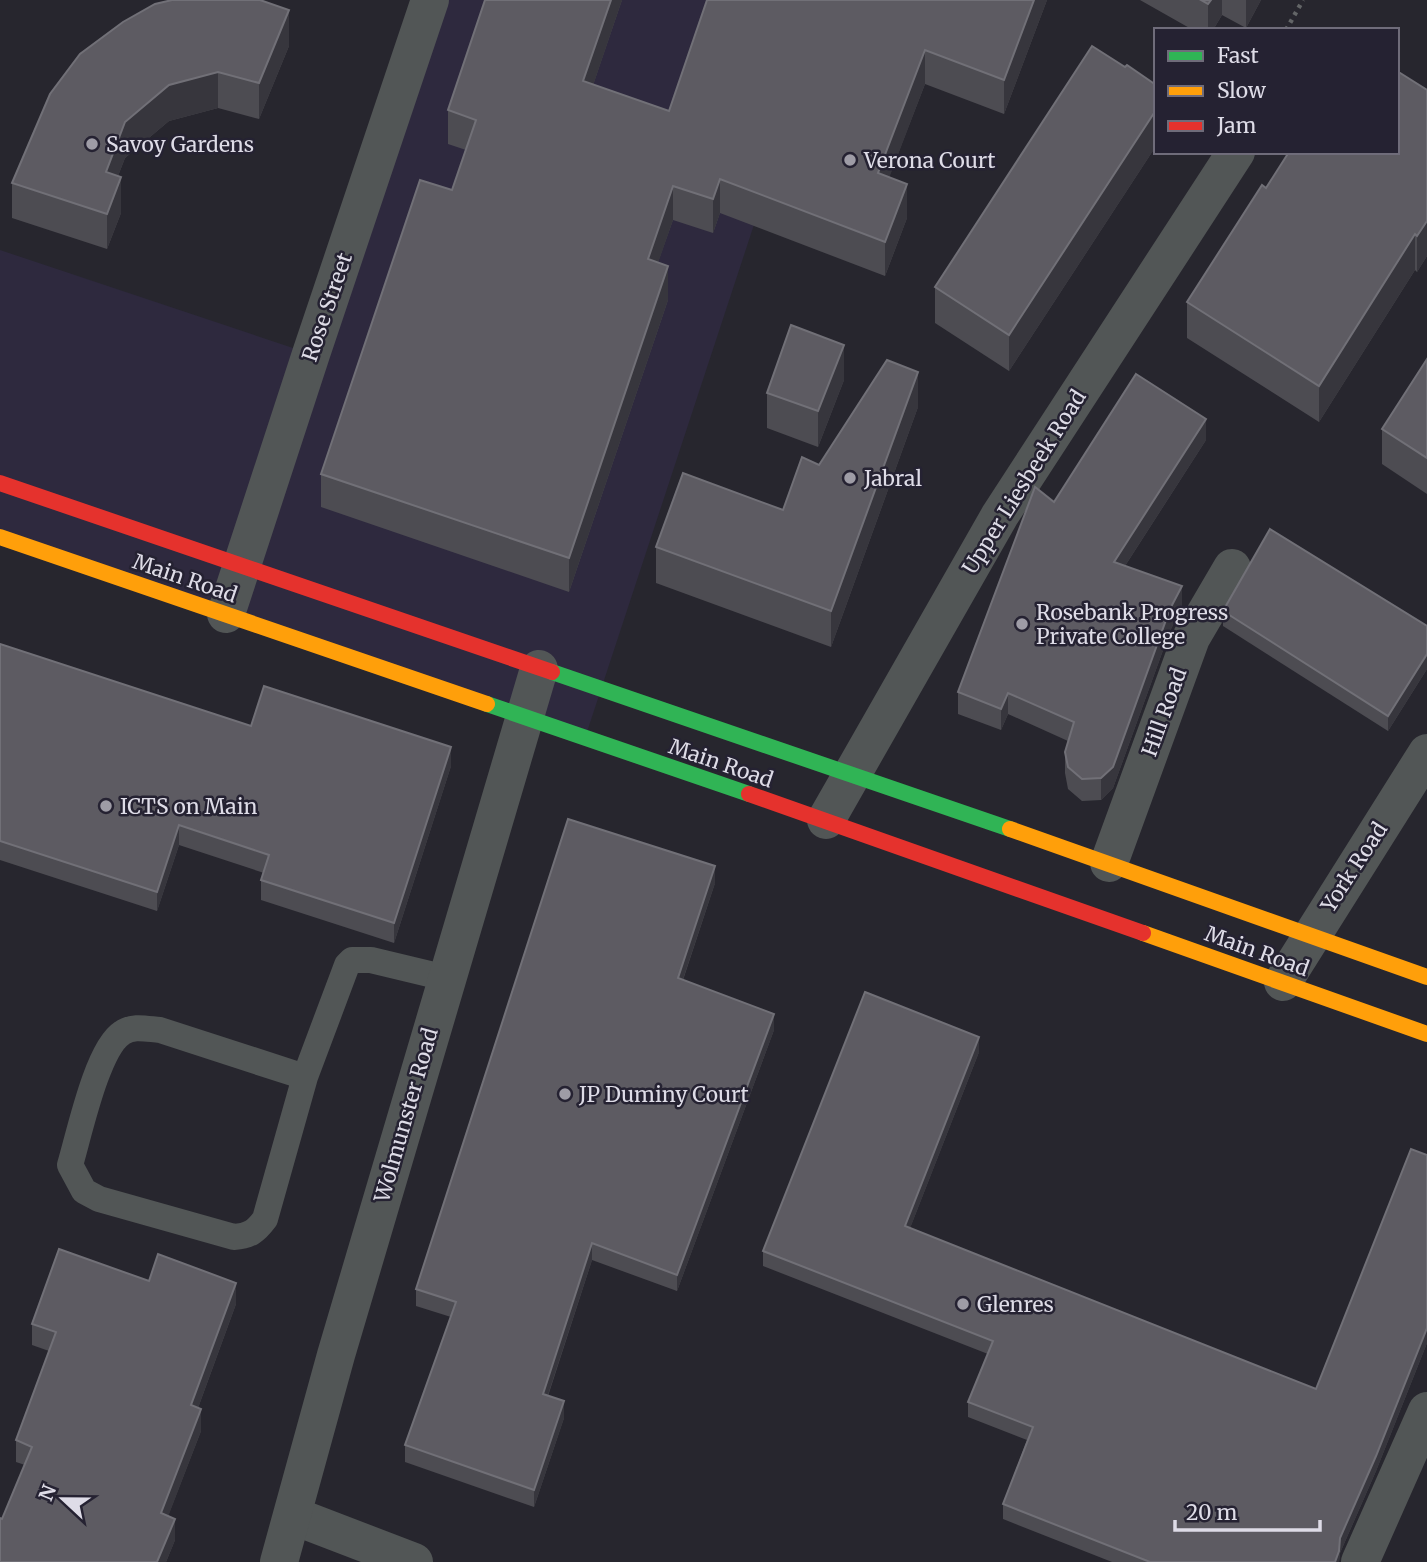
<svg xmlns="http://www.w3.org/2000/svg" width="1427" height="1562" font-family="Merriweather,serif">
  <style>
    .built { fill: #2e293e }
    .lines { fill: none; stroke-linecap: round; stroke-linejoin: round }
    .path { stroke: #636567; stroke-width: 4.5; stroke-dasharray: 3.5 5; stroke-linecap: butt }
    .lane { stroke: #525656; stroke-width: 26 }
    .street { stroke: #525656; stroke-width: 38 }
    .fast { stroke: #30b455; stroke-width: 16 }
    .slow { stroke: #ff9f0a; stroke-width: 16 }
    .jam { stroke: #e5322d; stroke-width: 16 }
    .wall { fill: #4d4c52 }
    .shaded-wall { fill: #37363d }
    .building { fill: #5d5b62; stroke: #717077; stroke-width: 2 }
    .poi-dot { fill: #9e9ca6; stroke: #252232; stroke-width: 2.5 }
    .labels { text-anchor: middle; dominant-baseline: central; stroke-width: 5; stroke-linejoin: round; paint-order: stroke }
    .poi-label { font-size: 21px; fill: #dedce7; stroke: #252232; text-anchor: start }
    .street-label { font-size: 21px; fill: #dedce7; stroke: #252232 }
  </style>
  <rect width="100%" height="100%" fill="#27262e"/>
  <!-- built -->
  <path class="built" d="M 430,0 L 828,0 L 585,738 L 0,537 L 0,250 L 311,354 Z"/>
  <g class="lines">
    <!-- path -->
    <path class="path" d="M 1286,30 L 1303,0"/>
    <!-- lane -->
    <path class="lane" d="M 305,1077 L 160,1030 C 147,1029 133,1025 122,1033 C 97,1049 79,1135 70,1165 L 84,1191 L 99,1199 L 234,1237 C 250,1236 256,1231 265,1219 L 305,1077 L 347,965 L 352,960 L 371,960 L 446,978"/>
    <!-- street -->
    <g class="street">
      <path d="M 226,614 L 311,354 L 430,0"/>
      <path d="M 826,820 L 1000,515 L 1236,152"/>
      <path d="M 1109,863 L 1191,638 L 1232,568"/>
      <path d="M 1283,982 L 1427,753"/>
      <path d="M 294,1516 L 414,1562"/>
      <path d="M 279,1562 L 336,1355 L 539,669"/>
      <path d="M 1360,1562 L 1427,1411"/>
    </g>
    <!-- fast -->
    <g class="fast">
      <path d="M 552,672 L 1010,829"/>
      <path d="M 487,704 L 749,794"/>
    </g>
    <!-- slow -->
    <g class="slow">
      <path d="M 0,537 L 487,704"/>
      <path d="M 1010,829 L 1427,977"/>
      <path d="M 1143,933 L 1427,1034"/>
    </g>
    <!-- jam -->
    <g class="jam">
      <path d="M 0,483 L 552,672"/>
      <path d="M 749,794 L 1143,933"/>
    </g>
  </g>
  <!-- wall -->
  <g class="wall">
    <path d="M 622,0 L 593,85 L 669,111 L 707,0 L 1047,0 L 1004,114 L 925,84 L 889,177 L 907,218 L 885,276 L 720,213 L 713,233 L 673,220 L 658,262 L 668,300 L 569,592 L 321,507 L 321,474 L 452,190 L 466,150 L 448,144 L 448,110 Z"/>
    <path d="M 1140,0 L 1261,0 L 1246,28 L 1222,15 L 1213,30 L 1193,30 Z"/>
    <path d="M 289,46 L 259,119 L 218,108 L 169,121 L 125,158 L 118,176 L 121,213 L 107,249 L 12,218 L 12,183 L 50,94 Z"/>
    <path d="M 1125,67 L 1156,85 L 1156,146 L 1009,371 L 935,323 L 935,287 Z"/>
    <path d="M 1427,90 L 1427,256 L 1417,272 L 1415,270 L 1319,422 L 1187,338 L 1187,302 L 1266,188 Z"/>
    <path d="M 1427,359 L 1427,494 L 1382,464 L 1382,429 Z"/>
    <path d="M 844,380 L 818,447 L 767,428 L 767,393 Z"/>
    <path d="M 918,407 L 831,647 L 656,583 L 656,547 L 783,510 L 819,465 Z"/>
    <path d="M 1206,440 L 1125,566 L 1182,607 L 1170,631 L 1113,788 L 1101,800 L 1082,801 L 1068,789 L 1065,773 L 1065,752 L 1068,741 L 1008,714 L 1001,730 L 958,714 L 958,692 L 1054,502 Z"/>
    <path d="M 1223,611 L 1427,626 L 1427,669 L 1388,731 L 1223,626 Z"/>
    <path d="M 0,644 L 251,726 L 451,766 L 394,943 L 261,900 L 261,880 L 264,873 L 179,845 L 157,911 L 0,860 Z"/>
    <path d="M 715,883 L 683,980 L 774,1030 L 677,1291 L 592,1260 L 548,1396 L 564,1418 L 534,1507 L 405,1462 L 405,1445 L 451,1317 L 416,1306 L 416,1289 Z"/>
    <path d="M 979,1052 L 910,1228 L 1316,1389 L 1427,1155 L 1427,1343 L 1376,1471 L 1340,1553 L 1339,1562 L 1112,1562 L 1003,1519 L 1003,1504 L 1027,1440 L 968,1417 L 968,1402 L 988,1354 L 763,1266 L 763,1251 Z"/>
    <path d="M 149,1281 L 236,1304 L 198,1408 L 201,1431 L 168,1516 L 175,1540 L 166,1562 L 0,1562 L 2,1519 L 25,1465 L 16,1462 L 16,1440 L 49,1351 L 32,1345 L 32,1324 Z"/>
  </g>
  <!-- shaded-wall -->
  <g class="shaded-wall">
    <path d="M 611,0 L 622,0 L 583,115 L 583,81 Z"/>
    <path d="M 1034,0 L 1047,0 L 1004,114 L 1004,80 Z"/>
    <path d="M 1211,0 L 1222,0 L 1222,15 L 1213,30 L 1208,30 L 1208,4 Z"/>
    <path d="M 1246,0 L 1261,0 L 1246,28 Z"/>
    <path d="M 289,10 L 289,46 L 259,119 L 259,83 Z"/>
    <path d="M 925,50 L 925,84 L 878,207 L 878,173 Z"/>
    <path d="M 218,72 L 218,108 L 169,121 L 125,158 L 106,207 L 106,172 L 125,122 L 169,85 Z"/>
    <path d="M 1156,110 L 1156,146 L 1009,371 L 1009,335 Z"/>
    <path d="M 121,177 L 121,213 L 107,249 L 107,214 Z"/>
    <path d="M 720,179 L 720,213 L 713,233 L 713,199 Z"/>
    <path d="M 907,184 L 907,218 L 885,276 L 885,242 Z"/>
    <path d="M 673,186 L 673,220 L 648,292 L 648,259 Z"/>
    <path d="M 1427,221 L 1427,256 L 1417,272 L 1417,236 Z"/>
    <path d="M 1415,234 L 1415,270 L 1319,422 L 1319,386 Z"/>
    <path d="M 668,266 L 668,300 L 569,592 L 569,558 Z"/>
    <path d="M 844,345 L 844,380 L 818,447 L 818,411 Z"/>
    <path d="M 918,372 L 918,407 L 831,647 L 831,611 Z"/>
    <path d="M 1206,419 L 1206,440 L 1114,583 L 1114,562 Z"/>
    <path d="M 1182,586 L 1182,607 L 1170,631 L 1113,788 L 1101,800 L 1101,778 L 1170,609 Z"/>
    <path d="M 1427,654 L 1427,669 L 1388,731 L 1388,716 Z"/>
    <path d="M 1008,693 L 1008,714 L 1001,730 L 1001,709 Z"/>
    <path d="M 451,747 L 451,766 L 394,943 L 394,923 Z"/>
    <path d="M 179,825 L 179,845 L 157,911 L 157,892 Z"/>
    <path d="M 715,866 L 715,883 L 678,994 L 678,978 Z"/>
    <path d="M 774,1014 L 774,1030 L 677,1291 L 677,1275 Z"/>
    <path d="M 979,1037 L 979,1052 L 905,1241 L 905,1226 Z"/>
    <path d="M 592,1243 L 592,1260 L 543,1410 L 543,1394 Z"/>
    <path d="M 236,1283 L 236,1304 L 191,1427 L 191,1405 Z"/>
    <path d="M 1427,1328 L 1427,1343 L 1376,1471 L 1340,1553 L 1339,1562 L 1335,1562 L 1340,1538 Z"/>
    <path d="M 564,1401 L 564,1418 L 534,1507 L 534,1490 Z"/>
    <path d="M 201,1409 L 201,1431 L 161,1535 L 161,1513 Z"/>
    <path d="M 175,1519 L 175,1540 L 166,1562 L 157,1562 Z"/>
  </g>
  <!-- building -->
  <g class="building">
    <path d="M 172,0 L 260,0 L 289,10 L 259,83 L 218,72 L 169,85 L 125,122 L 106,172 L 121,177 L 107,214 L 12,183 L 50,94 L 80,54 L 123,22 L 155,4 Z"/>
    <path d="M 485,0 L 611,0 L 583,81 L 669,111 L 707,0 L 1034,0 L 1004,80 L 925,50 L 878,173 L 907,184 L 885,242 L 720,179 L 713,199 L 673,186 L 648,259 L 668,266 L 569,558 L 321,474 L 420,180 L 452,190 L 476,120 L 448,110 Z"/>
    <path d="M 1201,0 L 1211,0 L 1208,4 Z"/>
    <path d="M 1092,46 L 1125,67 L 1127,65 L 1156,85 L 1156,110 L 1009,335 L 935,287 Z"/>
    <path d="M 1397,71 L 1427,90 L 1427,221 L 1417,236 L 1415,234 L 1319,386 L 1187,302 L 1262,185 L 1266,188 L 1289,152 L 1397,152 Z"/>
    <path d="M 791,325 L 844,345 L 818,411 L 767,393 Z"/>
    <path d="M 1427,359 L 1427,458 L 1382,429 Z"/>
    <path d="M 887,360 L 918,372 L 831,611 L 656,547 L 683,473 L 783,510 L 802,457 L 819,465 Z"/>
    <path d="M 1136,374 L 1206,419 L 1114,562 L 1182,586 L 1170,609 L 1113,767 L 1101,778 L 1082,779 L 1068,767 L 1065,752 L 1074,722 L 1008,693 L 1001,709 L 958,692 L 1035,487 L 1054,502 Z"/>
    <path d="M 1270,529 L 1427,626 L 1427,654 L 1388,716 L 1223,611 Z"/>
    <path d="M 0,644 L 251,726 L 264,686 L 451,747 L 394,923 L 261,880 L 269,855 L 179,825 L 157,892 L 0,841 Z"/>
    <path d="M 568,819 L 715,866 L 678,978 L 774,1014 L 677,1275 L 592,1243 L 543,1394 L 564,1401 L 534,1490 L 405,1445 L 456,1302 L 416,1289 Z"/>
    <path d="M 865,992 L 979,1037 L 905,1226 L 1316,1389 L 1411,1149 L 1427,1155 L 1427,1328 L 1376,1456 L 1340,1538 L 1339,1551 L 1335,1562 L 1150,1562 L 1003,1504 L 1033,1427 L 968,1402 L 993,1341 L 763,1251 Z"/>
    <path d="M 59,1249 L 149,1281 L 158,1254 L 236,1283 L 191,1405 L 201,1409 L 161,1513 L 175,1519 L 157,1562 L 0,1562 L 0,1518 L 2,1519 L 32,1447 L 16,1440 L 56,1332 L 32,1324 Z"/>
  </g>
  <!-- markers -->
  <g class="poi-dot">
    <circle cx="92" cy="144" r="7"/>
    <circle cx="850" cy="160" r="7"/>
    <circle cx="850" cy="478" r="7"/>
    <circle cx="1022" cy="624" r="7"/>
    <circle cx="106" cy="806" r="7"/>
    <circle cx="565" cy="1094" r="7"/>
    <circle cx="963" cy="1304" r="7"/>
  </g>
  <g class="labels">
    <!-- poi labels -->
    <g class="poi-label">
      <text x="106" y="144">Savoy Gardens</text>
      <text x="864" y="160">Verona Court</text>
      <text x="864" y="478">Jabral</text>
      <text x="1036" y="612">Rosebank Progress<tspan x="1036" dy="24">Private College</tspan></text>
      <text x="120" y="806">ICTS on Main</text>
      <text x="579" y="1094">JP Duminy Court</text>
      <text x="977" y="1304">Glenres</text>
    </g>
    <!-- street labels -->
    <g class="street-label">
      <text transform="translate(327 307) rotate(-71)">Rose Street</text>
      <text transform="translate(1024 482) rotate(-58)">Upper Liesbeek Road</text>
      <text transform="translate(185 578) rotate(19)">Main Road</text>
      <text transform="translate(1164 712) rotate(-70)">Hill Road</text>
      <text transform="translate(721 763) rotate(19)">Main Road</text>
      <text transform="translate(1354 867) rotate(-57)">York Road</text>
      <text transform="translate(1257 951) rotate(20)">Main Road</text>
      <text transform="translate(406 1115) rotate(-74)">Wolmunster Road</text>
    </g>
  </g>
  <!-- legend -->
  <rect x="1154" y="28" width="245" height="126" fill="#252232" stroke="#6f6c7a" stroke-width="2"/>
  <rect x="1168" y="51" width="35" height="10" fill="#30b455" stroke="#6f6c7a" stroke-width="2"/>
  <text x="1217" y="63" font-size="21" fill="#dedce7">Fast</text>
  <rect x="1168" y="86" width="35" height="10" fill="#ff9f0a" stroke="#6f6c7a" stroke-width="2"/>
  <text x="1217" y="98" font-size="21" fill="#dedce7">Slow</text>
  <rect x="1168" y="121" width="35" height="10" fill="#e5322d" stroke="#6f6c7a" stroke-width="2"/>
  <text x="1217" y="133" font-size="21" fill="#dedce7">Jam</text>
  <!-- north arrow -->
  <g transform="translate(63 1499) rotate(292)" stroke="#252232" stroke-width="5" paint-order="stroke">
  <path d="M0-5L12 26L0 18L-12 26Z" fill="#dedce7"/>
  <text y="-10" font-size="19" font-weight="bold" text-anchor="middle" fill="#dedce7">N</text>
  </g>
  <!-- scale -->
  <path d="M1175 1520v10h145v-10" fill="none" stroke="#dedce7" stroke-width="3.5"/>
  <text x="1186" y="1520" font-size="21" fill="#dedce7" stroke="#252232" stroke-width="5" paint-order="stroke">20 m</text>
</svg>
